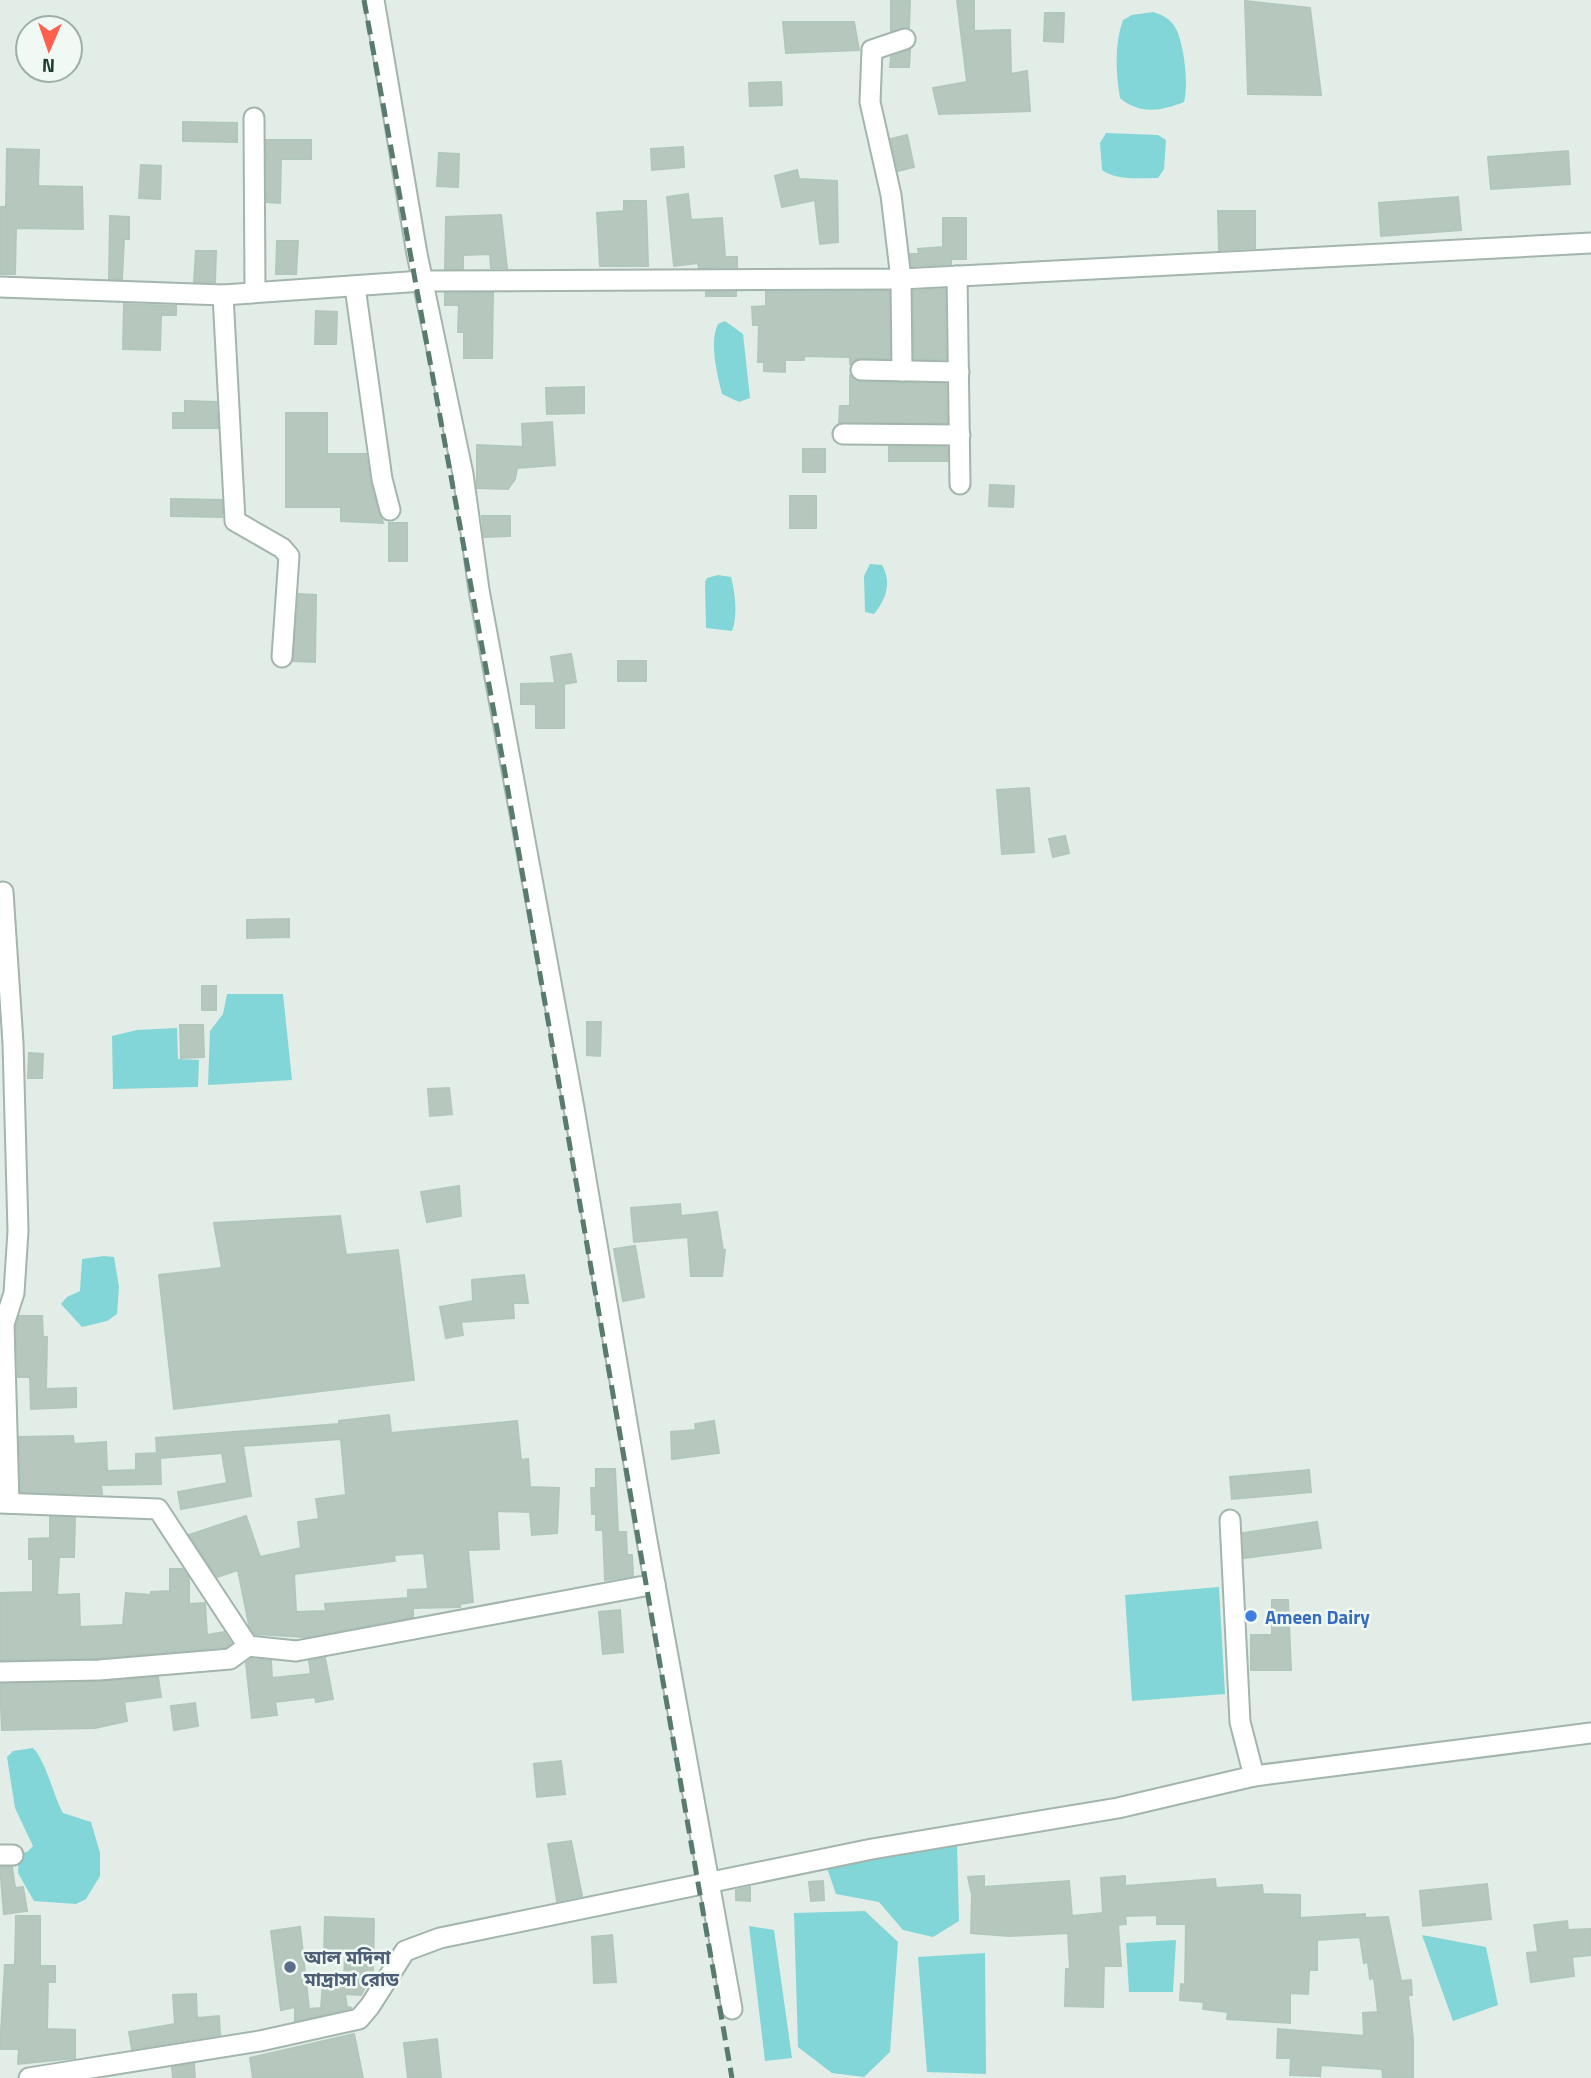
<svg xmlns="http://www.w3.org/2000/svg" width="1591" height="2078" font-family="'Titillium Web','Noto Sans Bengali',sans-serif">
  <style>
    .water { fill: #83d6d8 }
    .building { fill: #b6c8be; stroke: #b2c7bc; stroke-width: 2; fill-rule: evenodd }
    .lines { fill: none; stroke-linecap: round; stroke-linejoin: round }
    .minor-casing { stroke: #a3b5ac; stroke-width: 23 }
    .minor { stroke: #fff; stroke-width: 19 }
    .rail { stroke: #597b6d; stroke-width: 5; stroke-dasharray: 14 7; stroke-linecap: butt }
    .shop-dot { fill: #3f7fe0; stroke: #f1f9f4; stroke-width: 2.5 }
    .service-dot { fill: #5c6f8a; stroke: #f1f9f4; stroke-width: 2.5 }
    .labels { text-anchor: middle; dominant-baseline: central; stroke-width: 5; stroke-linejoin: round; paint-order: stroke }
    .shop-label { font-size: 19px; font-weight: bold; fill: #366cbe; stroke: #f1f9f4; text-anchor: start }
    .service-label { font-size: 19px; font-weight: bold; fill: #4e5e75; stroke: #f1f9f4; text-anchor: start }
  </style>
  <rect width="100%" height="100%" fill="#e1ede6"/>
  <!-- water -->
  <g class="water">
    <path d="M 1153,12 C 1163,15 1171,19 1176,29 C 1184,44 1189,86 1184,102 C 1161,111 1140,115 1120,98 C 1116,73 1114,45 1123,20 L 1132,15 Z"/>
    <path d="M 1106,133 L 1158,135 L 1166,140 L 1164,169 L 1158,178 C 1140,178 1117,181 1102,170 L 1100,143 Z"/>
    <path d="M 725,321 L 743,334 L 750,398 L 739,402 L 722,394 C 717,374 709,342 718,324 Z"/>
    <path d="M 870,564 L 882,565 C 892,583 886,599 874,614 L 865,612 L 864,576 Z"/>
    <path d="M 718,575 L 731,577 C 735,592 738,616 732,631 L 706,628 L 705,582 L 707,578 Z"/>
    <path d="M 227,994 L 283,994 L 292,1080 L 208,1085 L 210,1031 L 223,1014 Z"/>
    <path d="M 177,1028 L 178,1059 L 199,1060 L 198,1087 L 113,1089 L 112,1036 L 137,1030 Z"/>
    <path d="M 104,1256 L 114,1257 L 119,1287 L 117,1314 L 107,1321 L 82,1327 L 61,1304 L 67,1297 L 80,1291 L 82,1259 Z"/>
    <path d="M 1219,1587 L 1225,1694 L 1132,1701 L 1125,1595 Z"/>
    <path d="M 33,1748 C 46,1761 53,1795 63,1813 L 91,1822 L 100,1853 L 100,1876 L 86,1899 L 76,1904 L 34,1901 L 18,1873 L 19,1854 L 27,1852 L 33,1846 L 15,1808 L 7,1757 L 13,1751 Z"/>
    <path d="M 957,1842 L 959,1921 L 933,1937 L 903,1930 L 879,1902 L 836,1894 L 827,1868 Z"/>
    <path d="M 865,1911 L 898,1942 L 890,2052 L 864,2077 L 832,2073 L 798,2047 L 794,1913 Z"/>
    <path d="M 749,1926 L 774,1930 L 792,2058 L 765,2061 Z"/>
    <path d="M 1422,1935 L 1486,1947 L 1498,2005 L 1453,2021 Z"/>
    <path d="M 1176,1940 L 1173,1992 L 1129,1992 L 1126,1943 Z"/>
    <path d="M 985,1953 L 986,2074 L 927,2072 L 918,1957 Z"/>
  </g>
  <!-- building -->
  <g class="building">
    <path d="M 891,0 L 910,0 L 909,28 L 891,31 Z"/>
    <path d="M 957,0 L 974,0 L 974,31 L 1010,30 L 1011,74 L 1027,71 L 1030,111 L 939,114 L 933,88 L 967,82 Z"/>
    <path d="M 1245,1 L 1310,8 L 1321,95 L 1248,94 Z"/>
    <path d="M 1045,13 L 1064,13 L 1063,42 L 1044,41 Z"/>
    <path d="M 783,22 L 854,22 L 859,50 L 786,53 Z"/>
    <path d="M 910,50 L 909,67 L 890,67 L 891,57 Z"/>
    <path d="M 781,82 L 782,105 L 750,106 L 749,83 Z"/>
    <path d="M 183,122 L 237,123 L 237,142 L 183,141 Z"/>
    <path d="M 907,135 L 914,167 L 898,171 L 891,139 Z"/>
    <path d="M 266,140 L 311,140 L 311,159 L 281,159 L 280,203 L 267,202 Z"/>
    <path d="M 683,147 L 684,167 L 652,170 L 651,149 Z"/>
    <path d="M 7,149 L 39,150 L 38,186 L 82,187 L 83,229 L 16,228 L 15,274 L 0,274 L 0,207 L 6,207 Z"/>
    <path d="M 1568,151 L 1570,184 L 1491,189 L 1488,157 Z"/>
    <path d="M 439,153 L 459,154 L 458,187 L 437,186 Z"/>
    <path d="M 141,165 L 161,166 L 160,199 L 139,198 Z"/>
    <path d="M 797,170 L 799,179 L 837,181 L 838,242 L 820,244 L 815,200 L 782,207 L 775,176 Z"/>
    <path d="M 688,194 L 691,220 L 722,218 L 725,257 L 737,257 L 737,267 L 699,268 L 698,263 L 674,266 L 667,197 Z"/>
    <path d="M 1458,197 L 1461,230 L 1381,236 L 1379,203 Z"/>
    <path d="M 624,201 L 646,201 L 648,266 L 600,266 L 597,213 L 624,211 Z"/>
    <path d="M 1218,211 L 1255,211 L 1255,248 L 1219,250 Z"/>
    <path d="M 501,215 L 507,268 L 491,268 L 490,254 L 463,255 L 463,269 L 445,269 L 446,217 Z"/>
    <path d="M 110,216 L 129,217 L 129,239 L 124,239 L 122,279 L 109,279 Z"/>
    <path d="M 943,218 L 966,218 L 966,259 L 951,259 L 951,264 L 912,266 L 910,254 L 919,254 L 918,249 L 943,247 Z"/>
    <path d="M 277,241 L 298,241 L 296,274 L 276,274 Z"/>
    <path d="M 196,251 L 216,251 L 215,282 L 194,282 Z"/>
    <path d="M 945,289 L 946,359 L 914,359 L 913,291 Z"/>
    <path d="M 889,291 L 890,358 L 861,358 L 850,364 L 850,357 L 804,356 L 804,360 L 785,360 L 785,372 L 764,371 L 764,362 L 758,362 L 759,325 L 753,325 L 752,307 L 766,306 L 766,292 Z"/>
    <rect x="706" y="292" width="30" height="4"/>
    <path d="M 445,293 L 493,293 L 492,358 L 464,358 L 464,332 L 458,332 L 459,305 L 445,305 Z"/>
    <path d="M 124,304 L 176,306 L 176,315 L 161,315 L 160,350 L 123,349 Z"/>
    <path d="M 316,311 L 337,312 L 336,344 L 315,344 Z"/>
    <path d="M 850,376 L 861,382 L 946,384 L 947,423 L 839,423 L 840,406 L 850,406 Z"/>
    <path d="M 584,387 L 584,413 L 547,414 L 546,388 Z"/>
    <path d="M 185,401 L 216,402 L 218,428 L 173,428 L 173,413 L 185,413 Z"/>
    <path d="M 286,413 L 327,413 L 327,454 L 366,454 L 370,482 L 383,523 L 341,521 L 341,507 L 286,507 Z"/>
    <path d="M 552,422 L 555,465 L 517,468 L 515,479 L 508,489 L 477,488 L 477,445 L 523,447 L 522,424 Z"/>
    <rect x="889" y="447" width="58" height="14"/>
    <rect x="803" y="449" width="22" height="23"/>
    <path d="M 990,485 L 1014,486 L 1013,507 L 989,506 Z"/>
    <rect x="790" y="496" width="26" height="32"/>
    <path d="M 171,499 L 222,500 L 222,517 L 171,516 Z"/>
    <path d="M 482,516 L 510,516 L 510,536 L 484,537 Z"/>
    <rect x="389" y="523" width="18" height="38"/>
    <path d="M 299,594 L 316,595 L 315,662 L 293,661 Z"/>
    <path d="M 571,654 L 576,682 L 564,684 L 564,728 L 536,728 L 536,704 L 521,704 L 521,684 L 555,683 L 551,657 Z"/>
    <rect x="618" y="661" width="28" height="20"/>
    <path d="M 1029,788 L 1034,852 L 1002,854 L 997,790 Z"/>
    <path d="M 1065,836 L 1069,853 L 1053,857 L 1049,839 Z"/>
    <path d="M 289,919 L 289,937 L 247,938 L 247,920 Z"/>
    <rect x="202" y="986" width="14" height="24"/>
    <path d="M 587,1022 L 601,1022 L 600,1056 L 587,1055 Z"/>
    <path d="M 180,1025 L 203,1025 L 204,1057 L 181,1058 Z"/>
    <path d="M 29,1053 L 43,1054 L 42,1078 L 28,1078 Z"/>
    <path d="M 449,1088 L 452,1114 L 430,1116 L 428,1089 Z"/>
    <path d="M 459,1186 L 461,1216 L 427,1222 L 421,1192 Z"/>
    <path d="M 680,1204 L 681,1216 L 717,1212 L 723,1250 L 725,1250 L 722,1276 L 691,1276 L 688,1237 L 634,1242 L 631,1208 Z"/>
    <path d="M 340,1216 L 346,1255 L 398,1250 L 414,1380 L 174,1409 L 159,1275 L 222,1268 L 214,1223 Z"/>
    <path d="M 635,1246 L 644,1297 L 623,1301 L 614,1249 Z"/>
    <path d="M 524,1275 L 528,1303 L 513,1303 L 514,1318 L 461,1322 L 463,1335 L 446,1338 L 440,1307 L 473,1301 L 472,1280 Z"/>
    <path d="M 19,1316 L 42,1316 L 43,1337 L 47,1337 L 46,1389 L 76,1388 L 76,1407 L 31,1409 L 30,1377 L 18,1377 L 16,1326 Z"/>
    <path d="M 389,1415 L 391,1433 L 517,1421 L 521,1460 L 528,1459 L 530,1487 L 559,1488 L 557,1533 L 532,1535 L 530,1512 L 497,1511 L 499,1549 L 468,1550 L 473,1602 L 460,1604 L 460,1607 L 413,1608 L 413,1617 L 305,1637 L 255,1634 L 249,1625 L 238,1570 L 217,1577 L 189,1535 L 246,1516 L 260,1557 L 301,1548 L 298,1522 L 319,1519 L 316,1499 L 346,1495 L 341,1439 L 243,1446 L 251,1496 L 181,1509 L 178,1492 L 227,1483 L 222,1453 L 160,1458 L 161,1484 L 101,1485 L 102,1494 L 21,1492 L 19,1437 L 73,1436 L 74,1444 L 106,1442 L 107,1471 L 136,1470 L 136,1454 L 157,1453 L 156,1438 L 339,1424 L 339,1421 ZM 424,1553 L 428,1589 L 408,1590 L 408,1598 L 325,1604 L 326,1611 L 296,1612 L 294,1574 L 395,1561 L 394,1555 Z"/>
    <path d="M 714,1421 L 719,1453 L 672,1459 L 671,1432 L 696,1430 L 695,1424 Z"/>
    <path d="M 596,1469 L 615,1469 L 618,1532 L 626,1532 L 627,1555 L 632,1555 L 633,1576 L 605,1580 L 603,1530 L 596,1530 L 596,1514 L 592,1514 L 591,1488 L 596,1488 Z"/>
    <path d="M 1309,1470 L 1311,1492 L 1232,1499 L 1230,1477 Z"/>
    <path d="M 50,1517 L 75,1518 L 74,1557 L 59,1557 L 57,1595 L 79,1594 L 80,1627 L 123,1625 L 126,1593 L 151,1595 L 151,1592 L 170,1591 L 170,1569 L 183,1569 L 189,1579 L 189,1604 L 205,1603 L 207,1635 L 224,1632 L 231,1643 L 226,1647 L 98,1658 L 0,1660 L 0,1593 L 33,1592 L 33,1559 L 29,1559 L 29,1539 L 50,1538 Z"/>
    <path d="M 1317,1522 L 1321,1548 L 1244,1558 L 1243,1533 Z"/>
    <path d="M 1272,1600 L 1288,1600 L 1291,1670 L 1251,1670 L 1251,1635 L 1272,1635 Z"/>
    <path d="M 620,1610 L 623,1652 L 603,1654 L 599,1612 Z"/>
    <path d="M 325,1658 L 333,1699 L 316,1702 L 315,1697 L 275,1702 L 277,1715 L 252,1718 L 246,1663 L 251,1659 L 271,1661 L 272,1678 L 311,1674 L 309,1661 Z"/>
    <path d="M 158,1677 L 161,1697 L 124,1702 L 127,1721 L 95,1728 L 2,1730 L 0,1684 Z"/>
    <path d="M 195,1703 L 198,1726 L 174,1730 L 171,1706 Z"/>
    <path d="M 561,1761 L 565,1794 L 537,1797 L 534,1764 Z"/>
    <path d="M 571,1841 L 582,1896 L 557,1901 L 548,1844 Z"/>
    <path d="M 0,1867 L 12,1867 L 15,1888 L 23,1887 L 27,1911 L 4,1914 Z"/>
    <path d="M 984,1876 L 984,1887 L 1069,1881 L 1072,1916 L 1103,1913 L 1101,1878 L 1125,1876 L 1125,1886 L 1215,1879 L 1216,1888 L 1262,1885 L 1263,1894 L 1300,1895 L 1300,1918 L 1365,1914 L 1365,1918 L 1388,1917 L 1401,1981 L 1411,1980 L 1412,1995 L 1408,1995 L 1413,2039 L 1413,2077 L 1383,2078 L 1382,2069 L 1321,2065 L 1320,2076 L 1290,2075 L 1291,2058 L 1277,2058 L 1278,2029 L 1364,2036 L 1363,2013 L 1378,2012 L 1374,1978 L 1370,1979 L 1368,1962 L 1364,1963 L 1360,1937 L 1317,1940 L 1317,1970 L 1309,1970 L 1308,1994 L 1290,1993 L 1290,2023 L 1227,2019 L 1228,2012 L 1203,2009 L 1204,2002 L 1180,2000 L 1181,1984 L 1185,1985 L 1186,1924 L 1157,1924 L 1157,1915 L 1125,1916 L 1126,1924 L 1118,1925 L 1121,1966 L 1104,1966 L 1103,2007 L 1065,2006 L 1066,1969 L 1070,1969 L 1068,1933 L 1009,1936 L 971,1933 L 972,1895 L 968,1877 Z"/>
    <path d="M 823,1881 L 824,1900 L 811,1901 L 809,1882 Z"/>
    <path d="M 1487,1884 L 1491,1919 L 1423,1926 L 1420,1891 Z"/>
    <path d="M 750,1887 L 750,1901 L 736,1900 L 736,1890 Z"/>
    <path d="M 16,1916 L 40,1916 L 40,1966 L 55,1966 L 55,1982 L 48,1982 L 47,2029 L 75,2030 L 75,2058 L 18,2064 L 19,2049 L 0,2049 L 5,1965 L 15,1965 Z"/>
    <path d="M 325,1917 L 374,1919 L 373,1972 L 361,1995 L 345,1994 L 347,2007 L 352,2008 L 295,2021 L 295,2007 L 281,2010 L 271,1931 L 300,1927 L 309,2009 L 321,2008 L 323,1982 L 344,1982 L 345,1954 L 324,1953 Z"/>
    <path d="M 1567,1921 L 1568,1930 L 1591,1929 L 1591,1955 L 1572,1957 L 1574,1976 L 1531,1982 L 1527,1953 L 1538,1952 L 1534,1925 Z"/>
    <path d="M 612,1935 L 616,1982 L 594,1983 L 592,1937 Z"/>
    <path d="M 196,1994 L 197,2018 L 219,2016 L 220,2035 L 132,2049 L 129,2032 L 175,2024 L 173,1995 Z"/>
    <path d="M 354,2034 L 363,2078 L 253,2078 L 250,2058 Z"/>
    <path d="M 437,2039 L 441,2078 L 408,2078 L 404,2043 Z"/>
    <path d="M 194,2064 L 195,2078 L 173,2078 L 172,2067 Z"/>
  </g>
  <g class="lines">
    <!-- minor casing -->
    <g class="minor-casing">
      <g id="minor">
        <path d="M 374,0 L 417,254 L 463,474 L 479,590 L 574,1108 L 646,1535 L 732,2009"/>
        <path d="M 254,118 L 255,291"/>
        <path d="M 957,276 L 960,484"/>
        <path d="M 0,287 L 223,295 L 422,281 L 901,279 L 1591,243"/>
        <path d="M 355,287 L 382,479 L 390,510"/>
        <path d="M 223,295 L 235,521 L 282,548 L 289,556 L 282,657"/>
        <path d="M 861,370 L 959,372"/>
        <path d="M 902,371 L 901,279 L 891,195 L 870,102 L 872,50 L 905,39"/>
        <path d="M 843,434 L 960,435"/>
        <path d="M 3,892 L 13,1043 L 18,1231 L 14,1293 L 4,1324 L 9,1503"/>
        <path d="M 0,1503 L 158,1509 L 248,1646 L 296,1651 L 655,1584"/>
        <path d="M 1230,1520 L 1240,1722 L 1254,1776"/>
        <path d="M 0,1672 L 99,1670 L 230,1659 L 248,1646"/>
        <path d="M 0,1855 L 13,1855"/>
        <path d="M 29,2078 L 260,2041 L 359,2019 L 370,2006 L 405,1951 L 440,1938 L 872,1849 L 1118,1808 L 1254,1776 L 1591,1733"/>
      </g>
    </g>
    <!-- minor -->
    <use href="#minor" class="minor"/>
    <!-- rail -->
    <path class="rail" d="M 364,0 L 502,756 L 732,2078"/>
  </g>
  <!-- markers -->
  <circle class="shop-dot" cx="1251" cy="1616" r="7"/>
  <circle class="service-dot" cx="290" cy="1967" r="7"/>
  <g class="labels">
    <!-- shop labels -->
    <g class="shop-label">
      <text x="1265" y="1616">Ameen Dairy</text>
    </g>
    <!-- service labels -->
    <g class="service-label">
      <text x="304" y="1956">আল মদিনা<tspan x="304" dy="22">মাদ্রাসা রোড</tspan></text>
    </g>
  </g>
  <!-- north arrow -->
  <g transform="translate(49 49) rotate(182)"><circle r="33" fill="#f1f9f4" stroke="#9dafa6" stroke-width="2"/>
  <path d="M0-5L12 26L0 18L-12 26Z" fill="#ff604d"/>
  <text y="-10" font-size="19" font-weight="bold" text-anchor="middle" fill="#1f3f32">N</text>
  </g>
</svg>
